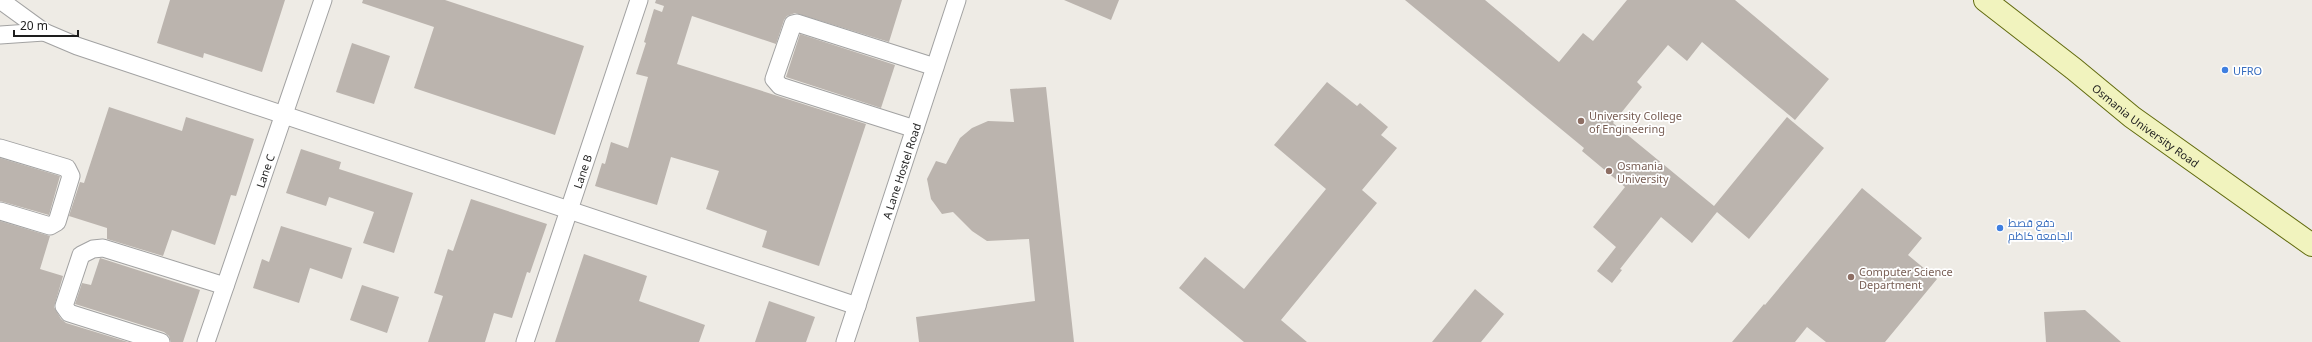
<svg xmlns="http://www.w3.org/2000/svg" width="2312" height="342" font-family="'Noto Sans',Cairo,sans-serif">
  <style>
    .building { fill: #bbb4ae }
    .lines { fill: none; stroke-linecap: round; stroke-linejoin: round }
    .street-casing { stroke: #a2a2a2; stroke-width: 19 }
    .secondary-casing { stroke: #626b0f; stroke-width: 24 }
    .street { stroke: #fff; stroke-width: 17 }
    .secondary { stroke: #f1f3be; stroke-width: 22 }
    .shop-dot { fill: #3f7fe0; stroke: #fff; stroke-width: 1.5 }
    .education-dot { fill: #8d6e63; stroke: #fff; stroke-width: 1.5 }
    .labels { text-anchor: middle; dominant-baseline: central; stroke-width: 3.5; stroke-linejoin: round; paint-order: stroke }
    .shop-label { font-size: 11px; fill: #366cbe; stroke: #fff; text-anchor: start }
    .education-label { font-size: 11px; fill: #785e54; stroke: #fff; text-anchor: start }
    .street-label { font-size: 11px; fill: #1e1e1e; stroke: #fff }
  </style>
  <rect width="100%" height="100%" fill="#eeebe5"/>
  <!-- building -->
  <g class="building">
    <path d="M 170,0 L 285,0 L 262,72 L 204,53 L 203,58 L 157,43 Z"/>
    <path d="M 363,0 L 445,0 L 584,46 L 555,135 L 414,88 L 434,27 L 362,3 Z"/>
    <path d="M 656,0 L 902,0 L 889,42 L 795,13 L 787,16 L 784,20 L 776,44 L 692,16 L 677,64 L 866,124 L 819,266 L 762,247 L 767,231 L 706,209 L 719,171 L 671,157 L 657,205 L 595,186 L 602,163 L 605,164 L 611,142 L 628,148 L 648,77 L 636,74 L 646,43 L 644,42 L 654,9 L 662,12 L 664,6 L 655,3 Z"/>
    <path d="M 1064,0 L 1119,0 L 1111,20 Z"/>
    <path d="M 1405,0 L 1485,0 L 1559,62 L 1583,33 L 1593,41 L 1627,0 L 1735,0 L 1829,79 L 1795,120 L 1702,42 L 1687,61 L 1668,45 L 1637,82 L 1642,87 L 1613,123 L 1714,206 L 1787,117 L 1824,148 L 1749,239 L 1717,212 L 1692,243 L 1661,217 L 1620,269 L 1622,270 L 1612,283 L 1597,271 L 1616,247 L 1593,227 L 1625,187 L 1582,151 L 1584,148 Z"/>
    <path d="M 800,34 L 895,65 L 881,108 L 786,77 Z"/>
    <path d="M 352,43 L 390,56 L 374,104 L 336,92 Z"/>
    <path d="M 1327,82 L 1357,106 L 1360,103 L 1388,127 L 1381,135 L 1397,148 L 1362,190 L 1377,203 L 1281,320 L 1307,342 L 1244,342 L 1179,288 L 1205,257 L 1244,289 L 1326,189 L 1274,145 Z"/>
    <path d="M 1046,87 L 1074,342 L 919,342 L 916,317 L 1035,301 L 1029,239 L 987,241 L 972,231 L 953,212 L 942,214 L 931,199 L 927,179 L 936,161 L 946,164 L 960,138 L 972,128 L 988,121 L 1014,122 L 1010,89 Z"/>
    <path d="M 109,107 L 182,131 L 186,117 L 254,139 L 236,196 L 231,195 L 215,245 L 172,230 L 163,256 L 107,239 L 107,228 L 69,216 L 80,182 L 84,183 Z"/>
    <path d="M 301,149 L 341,162 L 339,169 L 413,193 L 394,253 L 363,243 L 374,212 L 329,197 L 326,206 L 286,193 Z"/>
    <path d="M 0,158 L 60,176 L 49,215 L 0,201 Z"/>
    <path d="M 1862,188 L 1922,238 L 1908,255 L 1937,279 L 1885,342 L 1826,342 L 1807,327 L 1795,342 L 1732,342 L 1764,304 L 1765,305 Z"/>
    <path d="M 471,199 L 547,224 L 530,273 L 527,272 L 512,318 L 494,313 L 485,342 L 428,342 L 443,296 L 434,293 L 448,249 L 453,251 Z"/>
    <path d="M 0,221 L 50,236 L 40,269 L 63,276 L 54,307 L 61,319 L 66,323 L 128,342 L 0,342 Z"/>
    <path d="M 281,226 L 352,248 L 342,279 L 310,268 L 299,303 L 253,288 L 262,259 L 269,262 Z"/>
    <path d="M 584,254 L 647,276 L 639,301 L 705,325 L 699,342 L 555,342 Z"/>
    <path d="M 100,258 L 200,290 L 183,342 L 171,342 L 169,336 L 164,332 L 75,304 L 82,283 L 91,285 Z"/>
    <path d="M 362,285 L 399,297 L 387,333 L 350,320 Z"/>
    <path d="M 1475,289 L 1504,314 L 1481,342 L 1432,342 Z"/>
    <path d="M 769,301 L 815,317 L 806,342 L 755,342 Z"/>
    <path d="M 2085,310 L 2121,342 L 2046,342 L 2044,312 Z"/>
  </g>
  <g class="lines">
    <!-- street casing -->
    <g class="street-casing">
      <g id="street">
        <path d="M 0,0 L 44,32 L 77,46 L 857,306"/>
        <path d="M 0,35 L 44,32"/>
        <path d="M 915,129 L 780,86 L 774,79 L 793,24 L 797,23 L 935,67"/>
        <path d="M 0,148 L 67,168 L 71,176 L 57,222 L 50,226 L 0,211"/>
        <path d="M 161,342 L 69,313 L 64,306 L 81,255 L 93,249 L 103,248 L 225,286"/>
        <path id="s1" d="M 206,342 L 323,0"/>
        <path id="s2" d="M 525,342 L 639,0"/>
        <path id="s3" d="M 845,342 L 957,0"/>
      </g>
    </g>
    <!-- secondary casing -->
    <g class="secondary-casing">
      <g id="secondary">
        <path id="s4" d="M 1985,0 L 2074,69 L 2132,117 L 2312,245"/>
      </g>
    </g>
    <!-- street -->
    <use href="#street" class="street"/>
    <!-- secondary -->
    <use href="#secondary" class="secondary"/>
  </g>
  <!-- markers -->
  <g class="shop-dot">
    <circle cx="2225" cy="70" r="4"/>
    <circle cx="2000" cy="228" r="4"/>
  </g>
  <g class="education-dot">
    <circle cx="1581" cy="121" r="4"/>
    <circle cx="1609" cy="171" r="4"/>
    <circle cx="1851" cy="277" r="4"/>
  </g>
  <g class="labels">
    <!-- shop labels -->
    <g class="shop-label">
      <text x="2233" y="70">UFRO</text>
      <text x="2008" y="222">دفع قصط<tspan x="2008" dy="13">الجامعه كاظم</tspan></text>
    </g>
    <!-- education labels -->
    <g class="education-label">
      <text x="1589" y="115">University College<tspan x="1589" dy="13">of Engineering</tspan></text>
      <text x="1617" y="165">Osmania<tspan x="1617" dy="13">University</tspan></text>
      <text x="1859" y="271">Computer Science<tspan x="1859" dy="13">Department</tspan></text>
    </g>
    <!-- street labels -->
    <g class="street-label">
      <text stroke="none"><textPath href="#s4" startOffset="204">Osmania University Road</textPath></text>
      <text stroke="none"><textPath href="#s1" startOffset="181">Lane C</textPath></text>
      <text stroke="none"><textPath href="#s2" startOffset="180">Lane B</textPath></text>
      <text stroke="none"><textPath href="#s3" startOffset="180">A Lane Hostel Road</textPath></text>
    </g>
  </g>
  <!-- scale -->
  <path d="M14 30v6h64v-6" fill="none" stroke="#1e1e1e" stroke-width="2"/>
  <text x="20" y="30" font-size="12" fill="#1e1e1e" stroke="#ffffff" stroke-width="3" paint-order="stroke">20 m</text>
</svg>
